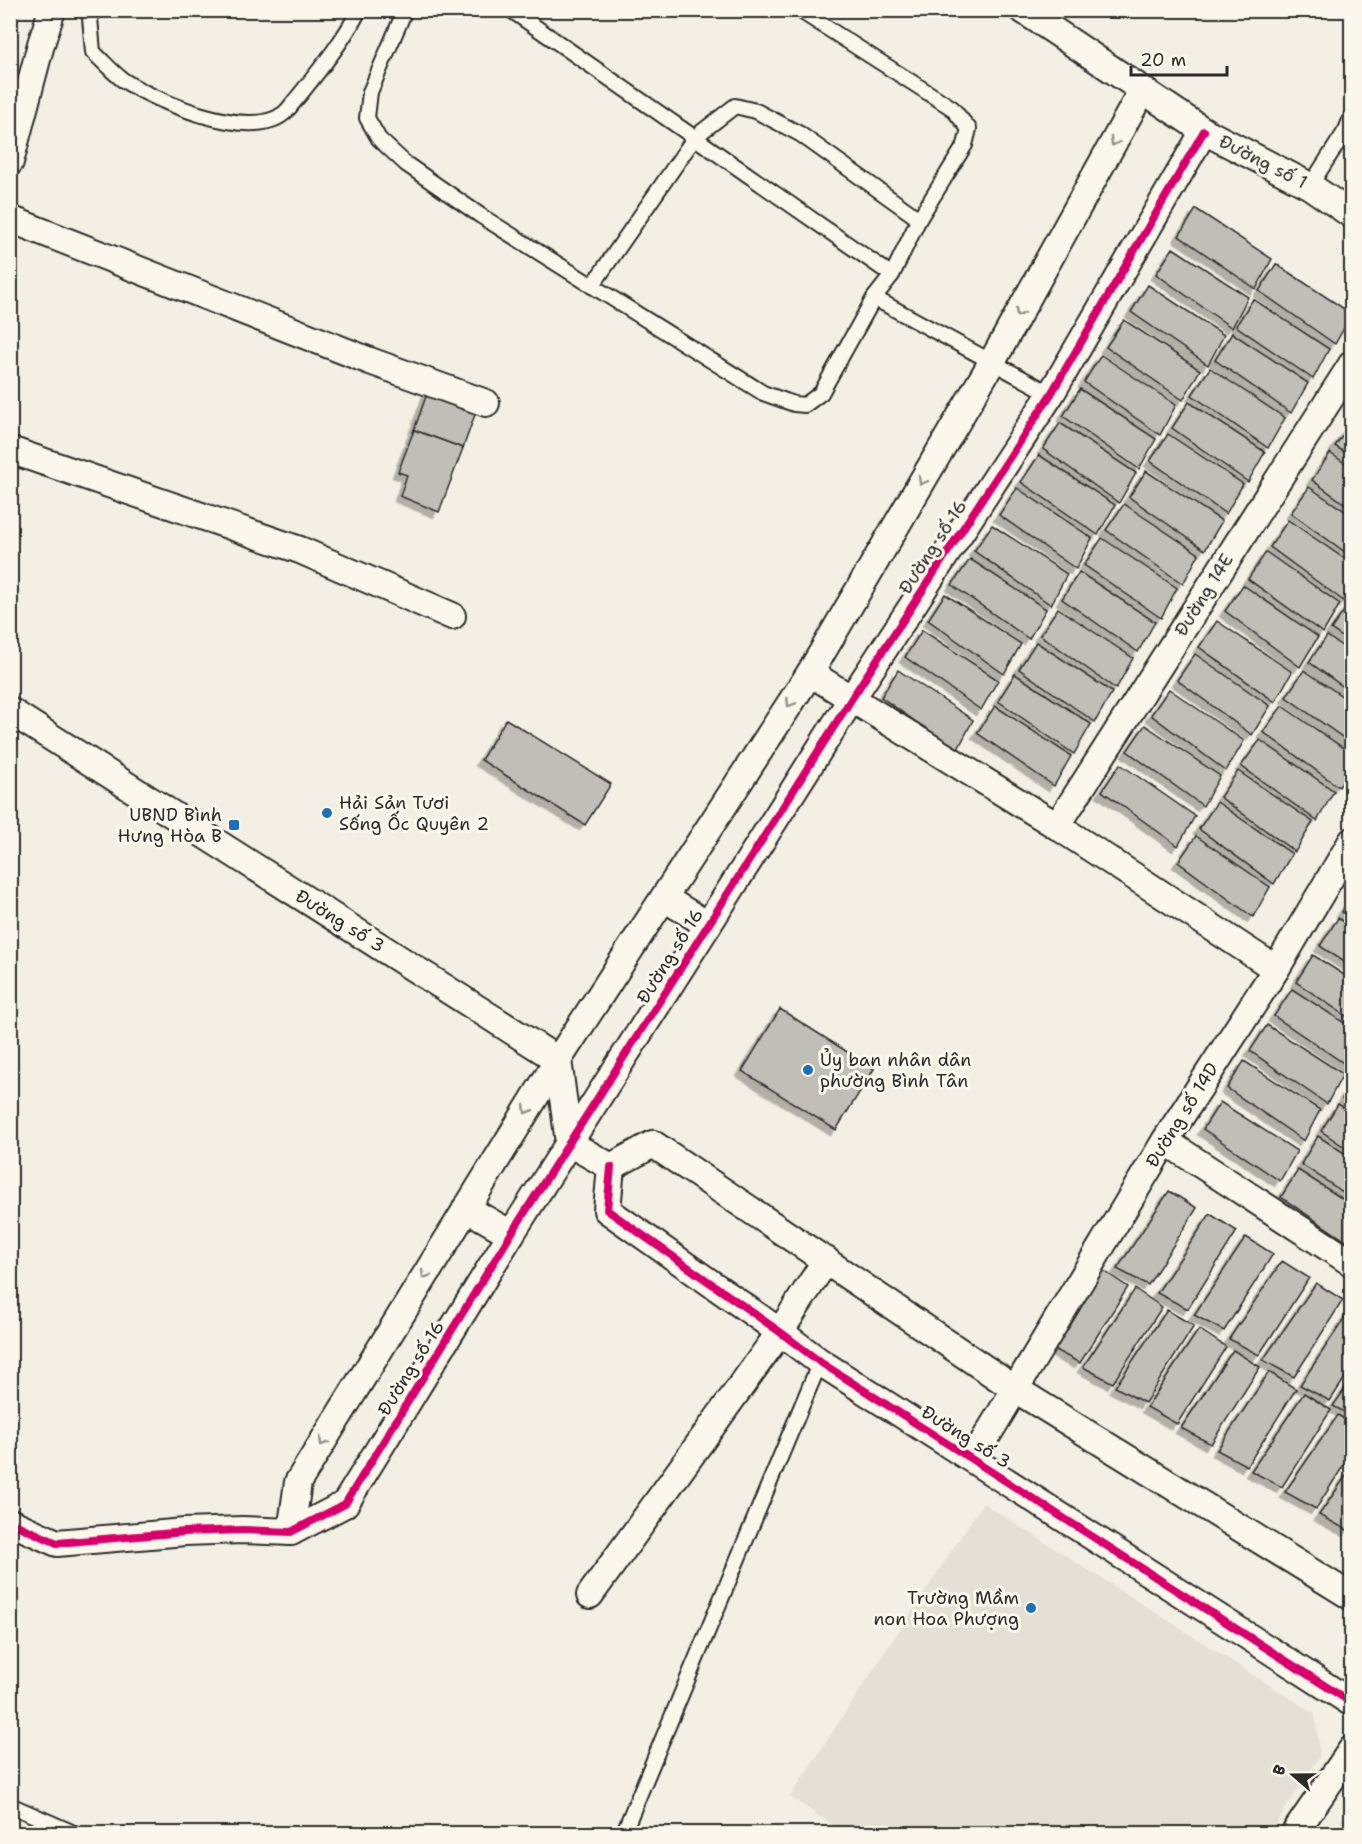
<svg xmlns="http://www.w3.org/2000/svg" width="1362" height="1844" font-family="'Shantell Sans',sans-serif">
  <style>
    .built { fill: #e4e0d6 }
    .building { fill: #c0beb6; stroke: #2b2b2b; stroke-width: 1.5; filter: url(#shadow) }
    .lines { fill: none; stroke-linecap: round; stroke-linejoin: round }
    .lane-casing { stroke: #2b2b2b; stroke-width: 18 }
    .street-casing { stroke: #2b2b2b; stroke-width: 30 }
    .lane { stroke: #fbf7ec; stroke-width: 14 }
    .street { stroke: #fbf7ec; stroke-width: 26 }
    .cycleway-casing { stroke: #fbf7ec; stroke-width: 11 }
    .cycleway { stroke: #d6006c; stroke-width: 8 }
    .oneway { stroke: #93918c }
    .poi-dot { fill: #1f6fb2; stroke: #fbf7ec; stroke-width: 2 }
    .labels { text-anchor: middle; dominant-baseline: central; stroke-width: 6; stroke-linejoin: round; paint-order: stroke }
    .street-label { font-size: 18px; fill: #2b2b2b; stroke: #fbf7ec }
    .poi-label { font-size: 18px; fill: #2b2b2b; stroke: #fbf7ec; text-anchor: start }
  </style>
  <defs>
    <filter id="shadow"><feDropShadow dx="-5.5" dy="5.5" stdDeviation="0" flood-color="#0004"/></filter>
  </defs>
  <rect width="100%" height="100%" fill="#f3efe4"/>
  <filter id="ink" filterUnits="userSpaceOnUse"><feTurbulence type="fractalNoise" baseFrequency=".0167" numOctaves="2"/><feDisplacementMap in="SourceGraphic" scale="12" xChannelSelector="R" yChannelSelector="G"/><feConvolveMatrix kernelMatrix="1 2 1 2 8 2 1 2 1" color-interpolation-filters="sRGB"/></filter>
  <g filter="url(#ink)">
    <!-- built -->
    <g class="built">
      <path d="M 983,1503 L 1315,1714 L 1320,1756 L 1270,1833 L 845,1833 L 790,1797 Z"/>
      <path d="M 1350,1805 L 1351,1833 L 1333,1833 Z"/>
    </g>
    <!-- building -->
    <g class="building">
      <path d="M 1196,209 L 1272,259 L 1256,289 L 1179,236 Z"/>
      <path d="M 1173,248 L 1248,297 L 1232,328 L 1156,274 Z"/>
      <path d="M 1276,264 L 1352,314 L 1335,344 L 1259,291 Z"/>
      <path d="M 1148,285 L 1224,335 L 1208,365 L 1131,312 Z"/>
      <path d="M 1253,299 L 1329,349 L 1313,379 L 1236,326 Z"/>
      <path d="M 1124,320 L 1200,370 L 1183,400 L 1106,347 Z"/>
      <path d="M 1232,333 L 1308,383 L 1291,413 L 1215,360 Z"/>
      <path d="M 1101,355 L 1176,405 L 1160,435 L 1084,382 Z"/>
      <path d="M 1210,368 L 1285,418 L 1268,448 L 1192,395 Z"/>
      <path d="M 1080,389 L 1156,439 L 1139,469 L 1063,416 Z"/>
      <path d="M 428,391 L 477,409 L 463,448 L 414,430 Z"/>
      <path d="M 1189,402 L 1265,452 L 1248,482 L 1172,428 Z"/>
      <path d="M 1352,422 L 1352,457 L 1335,446 Z"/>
      <path d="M 1060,423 L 1136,473 L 1119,503 L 1043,449 Z"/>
      <path d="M 414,430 L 463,448 L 439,512 L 400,496 L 407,475 L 398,472 Z"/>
      <path d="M 1168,434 L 1243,484 L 1226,514 L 1150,461 Z"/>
      <path d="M 1330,453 L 1352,468 L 1352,509 L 1312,480 Z"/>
      <path d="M 1039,455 L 1115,505 L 1098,535 L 1021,482 Z"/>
      <path d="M 1146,471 L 1222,521 L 1205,550 L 1129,497 Z"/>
      <path d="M 1309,487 L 1352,516 L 1352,557 L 1291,513 Z"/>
      <path d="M 1017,488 L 1092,538 L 1076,569 L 999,515 Z"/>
      <path d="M 1124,504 L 1199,554 L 1183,584 L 1106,530 Z"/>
      <path d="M 1288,520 L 1352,564 L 1352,590 L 1345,602 L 1270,547 Z"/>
      <path d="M 992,525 L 1067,574 L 1051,605 L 974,551 Z"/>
      <path d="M 1102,538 L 1177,588 L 1161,618 L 1084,565 Z"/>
      <path d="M 1266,552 L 1340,604 L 1323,633 L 1248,579 Z"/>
      <path d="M 970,559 L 1046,609 L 1029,639 L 952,585 Z"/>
      <path d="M 1079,572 L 1155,622 L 1138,652 L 1062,599 Z"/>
      <path d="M 1243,585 L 1318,637 L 1300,667 L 1225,611 Z"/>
      <path d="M 945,594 L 1021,644 L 1004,674 L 928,620 Z"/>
      <path d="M 1350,603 L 1352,604 L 1352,644 L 1331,629 Z"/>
      <path d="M 1058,608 L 1133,658 L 1116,689 L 1040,635 Z"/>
      <path d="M 1217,621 L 1292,672 L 1275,702 L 1199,647 Z"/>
      <path d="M 922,630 L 998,680 L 981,710 L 905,657 Z"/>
      <path d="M 1327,636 L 1352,653 L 1352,693 L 1309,662 Z"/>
      <path d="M 1036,642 L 1112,692 L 1095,722 L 1019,669 Z"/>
      <path d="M 1195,654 L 1270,706 L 1252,735 L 1177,680 Z"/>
      <path d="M 898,670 L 973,720 L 957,751 L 881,697 Z"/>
      <path d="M 1304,670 L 1352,703 L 1352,744 L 1286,697 Z"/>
      <path d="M 1015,674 L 1091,724 L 1074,754 L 998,701 Z"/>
      <path d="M 1169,689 L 1244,741 L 1226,771 L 1151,715 Z"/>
      <path d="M 995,706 L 1071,756 L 1054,786 L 977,733 Z"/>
      <path d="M 1282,706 L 1352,754 L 1352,765 L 1339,787 L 1263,732 Z"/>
      <path d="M 506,719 L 611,784 L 585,825 L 481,760 Z"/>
      <path d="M 1145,725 L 1220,776 L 1203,806 L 1127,751 Z"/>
      <path d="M 1260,740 L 1334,791 L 1317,821 L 1241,766 Z"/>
      <path d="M 1120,764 L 1195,816 L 1178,846 L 1102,791 Z"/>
      <path d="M 1238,771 L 1313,822 L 1295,852 L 1220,797 Z"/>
      <path d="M 1217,802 L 1292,854 L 1274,884 L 1199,829 Z"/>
      <path d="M 1196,836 L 1270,887 L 1253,917 L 1178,862 Z"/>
      <path d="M 1352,897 L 1352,918 L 1342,912 Z"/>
      <path d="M 1338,918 L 1352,927 L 1352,967 L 1320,946 Z"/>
      <path d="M 1313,955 L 1352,980 L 1352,1020 L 1296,982 Z"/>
      <path d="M 1292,989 L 1352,1028 L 1351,1068 L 1274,1016 Z"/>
      <path d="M 780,1009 L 874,1069 L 836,1130 L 742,1071 Z"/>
      <path d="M 1267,1025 L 1343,1074 L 1327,1104 L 1250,1051 Z"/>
      <path d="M 1244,1061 L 1320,1110 L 1304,1141 L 1227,1088 Z"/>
      <path d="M 1352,1083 L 1352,1106 L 1342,1099 Z"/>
      <path d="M 1220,1102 L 1297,1151 L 1280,1181 L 1203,1129 Z"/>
      <path d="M 1338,1104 L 1352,1113 L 1352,1152 L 1321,1131 Z"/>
      <path d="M 1318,1136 L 1352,1158 L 1352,1198 L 1301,1164 Z"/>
      <path d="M 1298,1170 L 1352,1205 L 1352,1245 L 1281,1197 Z"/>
      <path d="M 1169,1191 L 1197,1208 L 1148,1285 L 1117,1269 Z"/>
      <path d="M 1210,1214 L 1237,1231 L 1188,1309 L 1157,1293 Z"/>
      <path d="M 1246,1237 L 1273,1254 L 1224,1331 L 1194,1315 Z"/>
      <path d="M 1282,1261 L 1309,1278 L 1259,1355 L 1229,1339 Z"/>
      <path d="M 1101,1269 L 1128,1287 L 1080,1363 L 1049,1347 Z"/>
      <path d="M 1316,1283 L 1343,1300 L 1294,1377 L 1263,1360 Z"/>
      <path d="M 1135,1289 L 1162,1307 L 1113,1383 L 1083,1367 Z"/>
      <path d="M 1352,1307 L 1352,1367 L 1330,1401 L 1300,1385 Z"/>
      <path d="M 1167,1310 L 1194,1326 L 1145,1403 L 1115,1387 Z"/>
      <path d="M 1199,1329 L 1226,1347 L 1177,1424 L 1147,1407 Z"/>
      <path d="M 1233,1350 L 1260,1367 L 1211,1444 L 1181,1428 Z"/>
      <path d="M 1269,1372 L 1296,1389 L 1247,1466 L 1217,1450 Z"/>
      <path d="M 1352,1379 L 1352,1416 L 1333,1406 Z"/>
      <path d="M 1304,1393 L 1331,1410 L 1282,1487 L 1251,1471 Z"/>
      <path d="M 1338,1415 L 1352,1424 L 1352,1452 L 1316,1509 L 1285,1492 Z"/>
      <path d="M 1352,1467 L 1352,1527 L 1349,1531 L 1319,1515 Z"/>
    </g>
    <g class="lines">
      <!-- lane casing -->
      <g class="lane-casing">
        <g id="lane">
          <path d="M 95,10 L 90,18 L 93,52 C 103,61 112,72 123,80 C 155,101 249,141 283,114 C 289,110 293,102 298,97 C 318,72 345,39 359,10"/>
          <path d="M 405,10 L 370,92 L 367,118 L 379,139 L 406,164 L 481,216 L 763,393 L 794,404 L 805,405 L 821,393 L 874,298"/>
          <path d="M 511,10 L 892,275 L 874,298 L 1051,394"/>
          <path d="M 799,10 L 952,108 L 969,129 L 965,145 L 919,219 L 892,275"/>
          <path d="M 1310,186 L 1346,130 L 1352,115"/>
          <path d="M 592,286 L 695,137 L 735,106 L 756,111 L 800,134 L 919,219"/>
          <path d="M 10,1805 L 76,1834"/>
          <path d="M 623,1834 L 820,1362"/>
        </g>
      </g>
      <!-- street casing -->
      <g class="street-casing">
        <g id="street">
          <path d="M 1023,10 L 1204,131 L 1310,186 L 1352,215"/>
          <path d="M 10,162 L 41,44 L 52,10"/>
          <path d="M 10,219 L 370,361 L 486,403"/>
          <path d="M 10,450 L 300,550 L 452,616"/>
          <path d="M 810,673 L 1057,826 L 1276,969"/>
          <path d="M 10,711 L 558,1060 L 569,1143"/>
          <path d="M 1057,826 L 1352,364"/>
          <path d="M 664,898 L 708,925"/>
          <path d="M 1165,1141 L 1352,1263"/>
          <path d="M 569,1143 L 611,1167"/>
          <path d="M 611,1167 L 607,1210 L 780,1332 L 820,1362 L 1352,1703"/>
          <path d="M 611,1167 L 653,1144 L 1015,1389 L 1352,1597"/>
          <path d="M 466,1208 L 511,1234"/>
          <path d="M 973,1459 L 1165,1141 L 1276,969 L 1352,841"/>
          <path d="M 10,1522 L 57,1543 L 185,1532 L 242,1530 L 291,1532 L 345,1504 L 511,1234 L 708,925 L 852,698 L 1051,394 L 1204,131"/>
          <path d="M 291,1532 L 298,1482 L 558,1060 L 810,673 L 992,362 L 1142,91"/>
          <path d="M 590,1595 L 780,1332 L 826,1260"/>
          <path d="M 1294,1834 L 1352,1749"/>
        </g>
      </g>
      <!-- lane -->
      <use href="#lane" class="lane"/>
      <!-- street -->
      <use href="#street" class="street"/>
      <!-- cycleway casing -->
      <g class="cycleway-casing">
        <g id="cycleway">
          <path d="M 611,1167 L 607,1210 L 780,1332 L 820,1362 L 1352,1703"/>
          <path d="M 10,1522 L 57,1543 L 185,1532 L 242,1530 L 291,1532 L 345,1504 L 511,1234 L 708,925 L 852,698 L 1051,394 L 1204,131"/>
        </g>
      </g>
      <!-- cycleway -->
      <use href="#cycleway" class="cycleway"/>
    </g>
    <!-- one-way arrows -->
    <defs><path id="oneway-chevron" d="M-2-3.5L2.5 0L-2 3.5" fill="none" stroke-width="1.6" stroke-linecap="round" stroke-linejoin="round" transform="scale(1.5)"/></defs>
    <g class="oneway">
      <use href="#oneway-chevron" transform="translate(1114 142) rotate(119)"/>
      <use href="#oneway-chevron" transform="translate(1019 313) rotate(119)"/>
      <use href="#oneway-chevron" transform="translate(922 481) rotate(120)"/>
      <use href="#oneway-chevron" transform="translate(790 703) rotate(123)"/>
      <use href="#oneway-chevron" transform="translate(527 1110) rotate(122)"/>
      <use href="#oneway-chevron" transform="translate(425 1275) rotate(121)"/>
      <use href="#oneway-chevron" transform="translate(323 1442) rotate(121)"/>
    </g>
  </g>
  <!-- markers -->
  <g class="poi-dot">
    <circle cx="327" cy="813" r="6"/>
    <rect x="228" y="819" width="12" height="12" rx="3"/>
    <circle cx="808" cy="1070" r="6"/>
    <circle cx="1031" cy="1608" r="6"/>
  </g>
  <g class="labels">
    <!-- street labels -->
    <g class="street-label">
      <text transform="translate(1263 162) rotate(27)">Đường số 1</text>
      <text transform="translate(933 547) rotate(-57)">Đường số 16</text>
      <text transform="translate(1204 595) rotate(-58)">Đường 14E</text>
      <text transform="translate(340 921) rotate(32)">Đường số 3</text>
      <text transform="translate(670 956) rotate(-58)">Đường số 16</text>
      <text transform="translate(1182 1115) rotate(-58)">Đường số 14D</text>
      <text transform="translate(411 1368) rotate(-58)">Đường số 16</text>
      <text transform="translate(966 1437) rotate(32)">Đường số 3</text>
    </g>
    <!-- poi labels -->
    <g class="poi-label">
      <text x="339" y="803">Hải Sản Tươi<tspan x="339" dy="21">Sống Ốc Quyên 2</tspan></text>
      <text x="222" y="815" text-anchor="end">UBND Bình<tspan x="222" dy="21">Hưng Hòa B</tspan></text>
      <text x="820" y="1060">Ủy ban nhân dân<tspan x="820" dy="21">phường Bình Tân</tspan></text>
      <text x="1019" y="1598" text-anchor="end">Trường Mầm<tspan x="1019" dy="21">non Hoa Phượng</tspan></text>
    </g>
  </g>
  <!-- margin -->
  <rect width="1362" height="1844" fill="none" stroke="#fbf7ec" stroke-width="36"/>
  <rect x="18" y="18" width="1326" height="1808" fill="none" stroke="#2b2b2b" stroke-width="2" filter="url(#ink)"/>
  <!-- north arrow -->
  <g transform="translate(1293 1775) rotate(290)" stroke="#fbf7ec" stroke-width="4.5" paint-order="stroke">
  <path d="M0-4.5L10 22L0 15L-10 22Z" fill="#2b2b2b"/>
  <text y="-9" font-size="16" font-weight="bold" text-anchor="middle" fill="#2b2b2b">B</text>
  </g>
  <!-- scale -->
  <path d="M1131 66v9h96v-9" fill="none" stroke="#2b2b2b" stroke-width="3"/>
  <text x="1140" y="66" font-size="18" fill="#2b2b2b" stroke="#fbf7ec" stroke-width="4.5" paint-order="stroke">20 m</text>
</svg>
